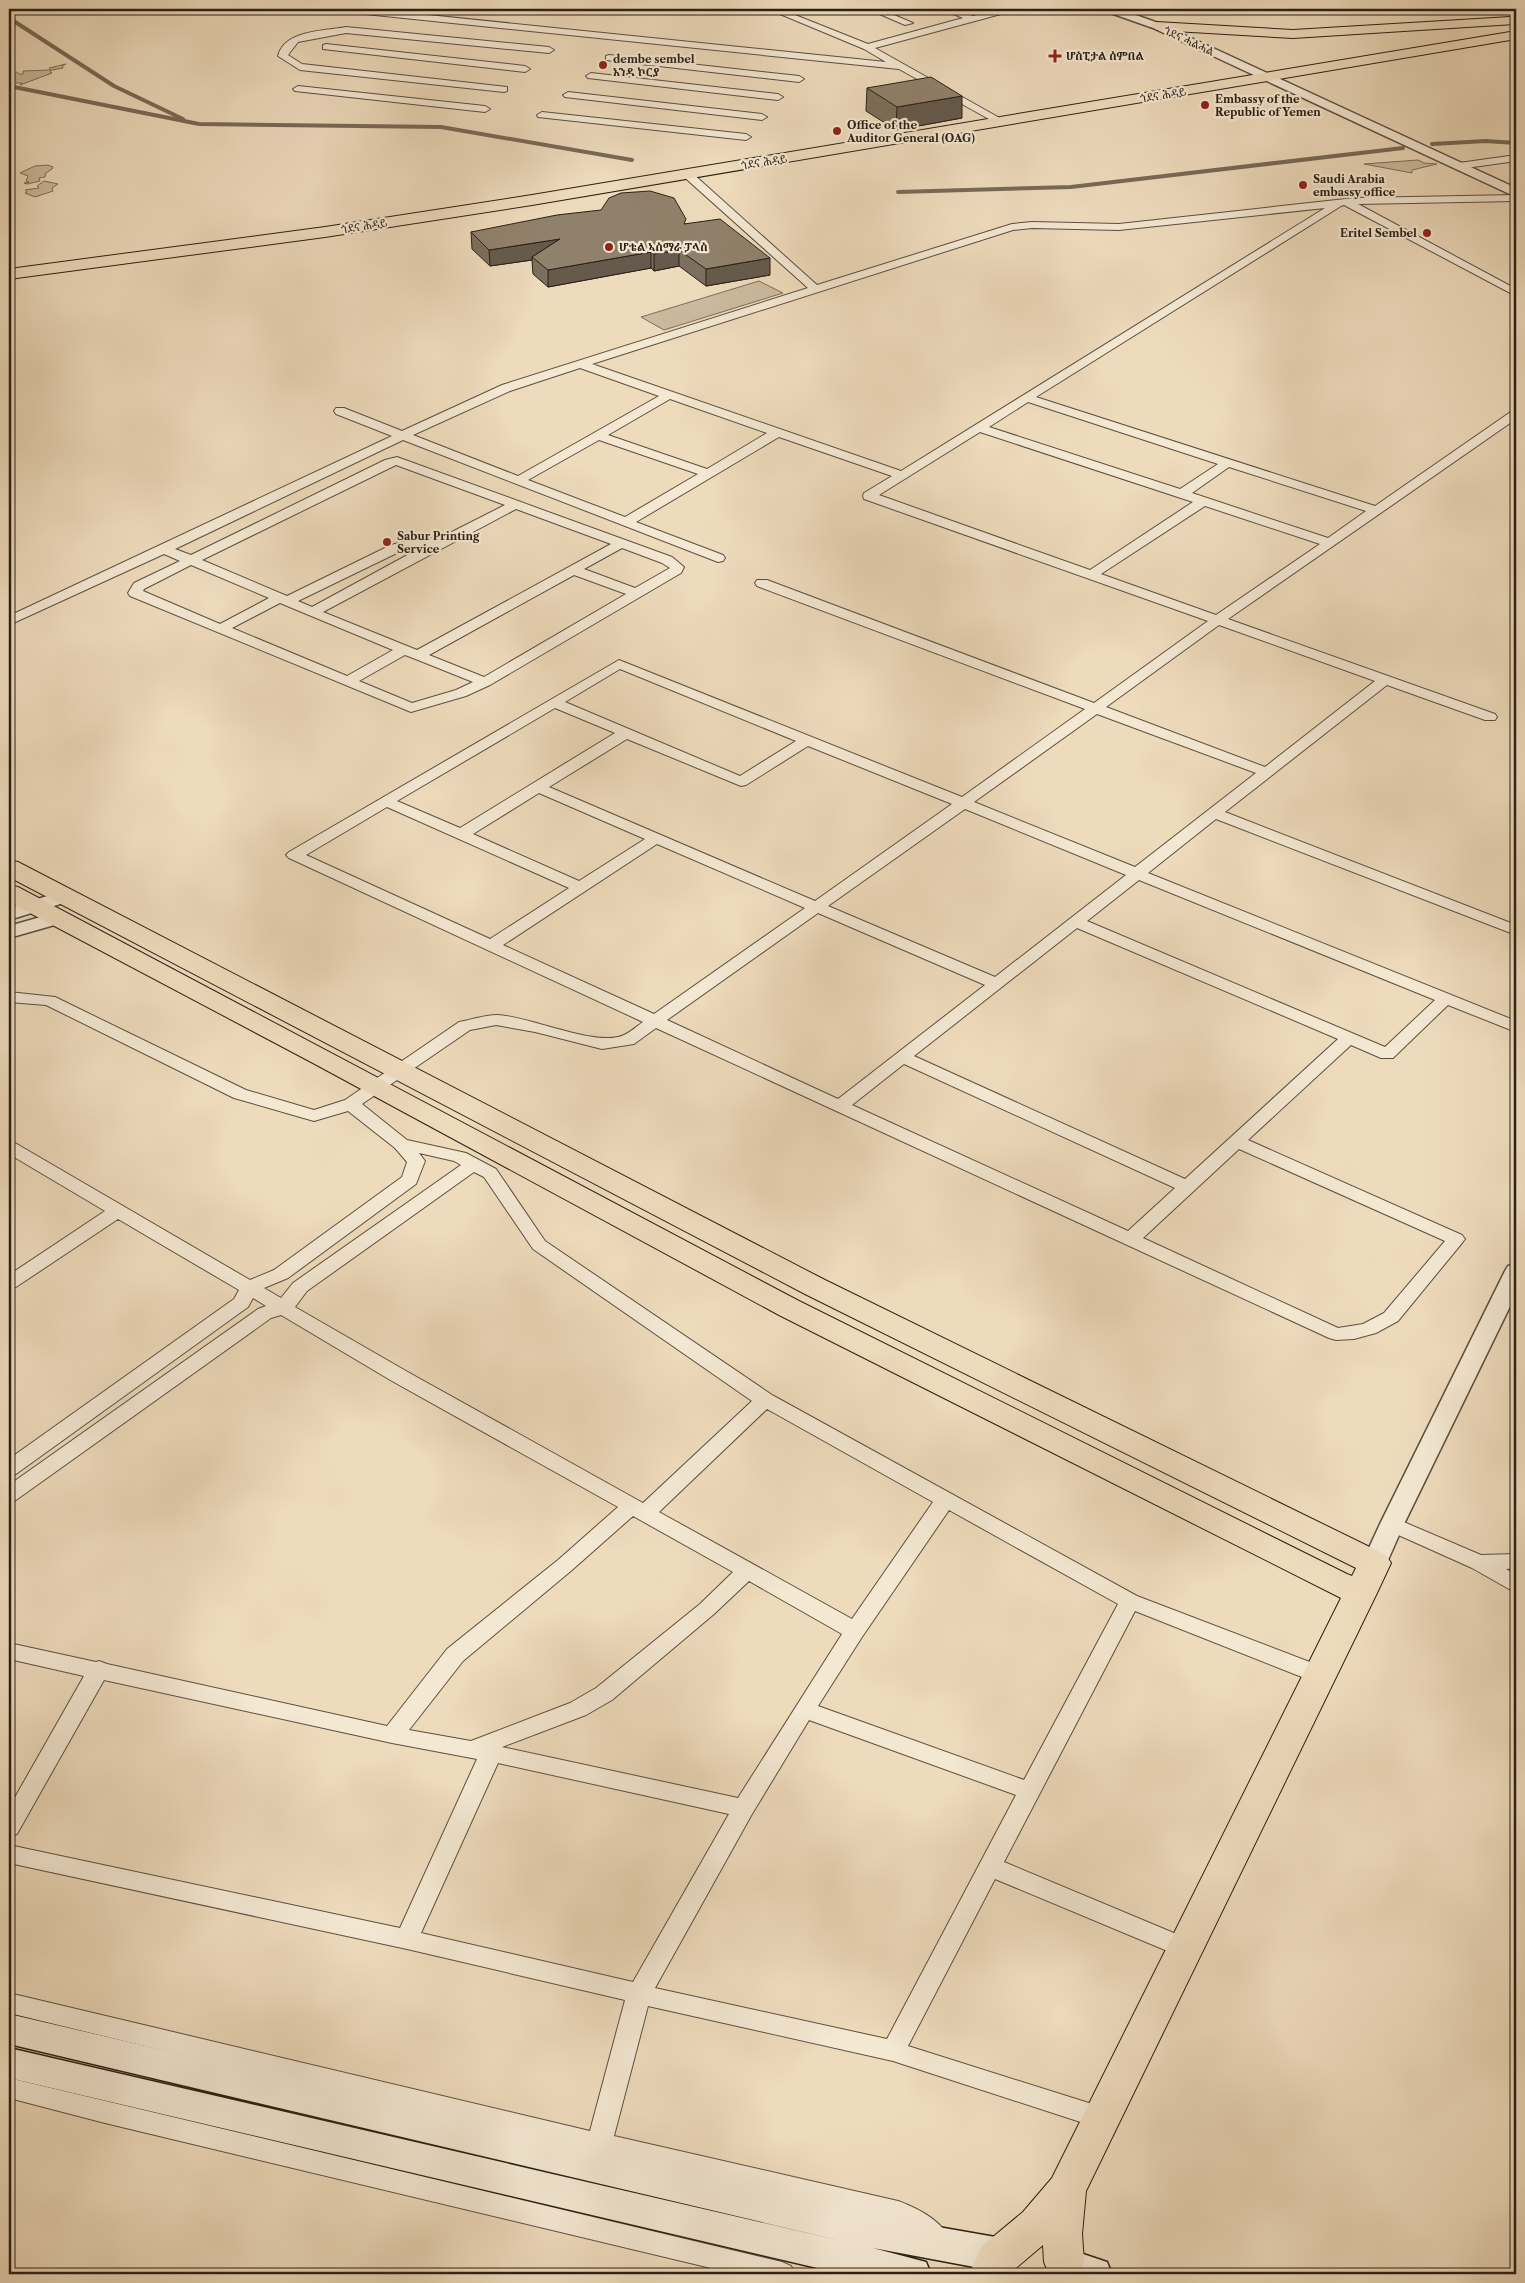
<svg xmlns="http://www.w3.org/2000/svg" width="1525" height="2283" font-family="'Libre Caslon Text','Noto Serif Ethiopic',serif">
  <style>
    .green { fill: #cdbba0; stroke: #7c6e5a }
    .lines { fill: none; stroke-linecap: round; stroke-linejoin: round }
    .stream { stroke: #786a57; stroke-width: 4 }
    .minor-casing { stroke: #5c4f3f; stroke-width: 2 }
    .tertiary-casing { stroke: #5c4f3f; stroke-width: 3 }
    .secondary-casing { stroke: #2b2015; stroke-width: 3 }
    .primary-casing { stroke: #2b2015; stroke-width: 2 }
    .minor { fill: #f4e8d3; fill-rule: evenodd }
    .tertiary { fill: #f4e8d3; fill-rule: evenodd }
    .secondary { fill: #f4e8d3; fill-rule: evenodd }
    .primary { fill: #eedbbc; fill-rule: evenodd }
    .wall { fill: #7c6f5d; stroke: #2b2015 }
    .shaded-wall { fill: #655a4c; stroke: #2b2015 }
    .building { fill: #90816c; stroke: #2b2015 }
    .poi-dot { fill: #8f2418; stroke: #f4e8d3; stroke-width: 2 }
    .labels { text-anchor: middle; dominant-baseline: central; stroke-width: 4.5; stroke-linejoin: round; paint-order: stroke }
    .far-street-label { font-size: 11px; fill: #2b2015; stroke: #f4e8d3 }
    .far-poi-label { font-size: 11px; font-weight: bold; fill: #2b2015; stroke: #f4e8d3; text-anchor: start }
  </style>
  <rect width="100%" height="100%" fill="#eedbbc"/>
  <filter id="stains"><feTurbulence type="fractalNoise" baseFrequency=".004" numOctaves="4"/><feColorMatrix values="0 0 0 0 .2 0 0 0 0 .09 0 0 0 0 .02 0 0 0 .5 -.17"/></filter>
  <radialGradient id="worn" r=".72"><stop offset=".6" stop-color="#630" stop-opacity="0"/><stop offset="1" stop-color="#630" stop-opacity=".3"/></radialGradient>
  <!-- green -->
  <g class="green">
    <path d="M 66,64 L 62,66 L 63,68 L 52,70 L 50,72 L 52,73 L 20,85 L 22,83 L 9,83 L 9,72 L 17,72 L 19,74 L 23,74 L 23,71 L 51,70 L 49,68 Z"/>
    <path d="M 1418,160 L 1424,163 L 1437,164 L 1412,170 L 1412,173 L 1364,164 Z"/>
    <path d="M 48,165 L 53,167 L 52,169 L 46,173 L 45,177 L 39,178 L 40,181 L 27,184 L 24,183 L 29,182 L 26,181 L 28,176 L 20,173 L 35,166 Z"/>
    <path d="M 44,181 L 58,184 L 52,188 L 53,191 L 35,197 L 25,193 L 27,192 L 25,190 L 39,188 L 37,186 Z"/>
    <path d="M 759,281 L 783,293 L 664,330 L 641,317 Z"/>
  </g>
  <g class="lines">
    <!-- stream -->
    <g class="stream">
      <path d="M 9,18 L 114,86 L 183,119"/>
      <path d="M 9,86 L 199,124 L 441,127 L 632,160"/>
      <path d="M 1432,144 L 1486,141 L 1516,143"/>
      <path d="M 898,192 L 1071,187 L 1403,148"/>
    </g>
    <!-- minor casing -->
    <g class="minor-casing">
      <g id="minor">
        <path d="M 341,9 L 370,9 L 886,62 L 864,49 L 768,9 L 780,9 L 868,44 L 963,18 L 942,9 L 954,9 L 973,16 L 999,9 L 1013,9 L 1012,11 L 875,48 L 1005,121 L 1004,123 L 996,123 L 899,69 L 346,12 Z"/>
        <path d="M 868,9 L 880,9 L 913,23 L 905,25 Z"/>
        <path d="M 346,27 L 549,47 L 554,50 L 549,53 L 346,33 L 298,42 L 288,55 L 302,64 L 507,87 L 507,91 L 504,92 L 300,70 L 278,56 C 284,30 325,31 346,27 Z"/>
        <path d="M 326,44 L 525,66 L 530,69 L 525,72 L 323,49 L 323,45 Z"/>
        <path d="M 609,55 L 799,76 L 804,79 L 799,82 L 606,60 L 606,56 Z"/>
        <path d="M 591,73 L 778,94 L 783,97 L 778,100 L 588,78 L 586,76 Z"/>
        <path d="M 298,86 L 485,106 L 490,109 L 485,112 L 295,91 L 293,89 Z"/>
        <path d="M 568,92 L 762,114 L 767,117 L 762,120 L 565,97 L 563,95 Z"/>
        <path d="M 542,112 L 746,134 L 751,137 L 746,140 L 538,117 L 537,115 Z"/>
        <path d="M 1516,155 L 1516,161 L 1459,169 L 1454,166 L 1459,163 Z"/>
        <path d="M 687,171 L 691,172 L 817,285 L 1012,224 L 1032,222 L 1119,224 L 1355,198 L 1516,195 L 1516,201 L 1358,204 L 1516,289 L 1516,296 L 1344,205 L 1341,206 L 1036,397 L 1375,506 L 1512,411 L 1516,410 L 1516,419 L 1228,619 L 1495,714 L 1497,717 L 1495,720 L 1485,720 L 1387,685 L 1225,812 L 1516,925 L 1516,935 L 1216,819 L 1148,873 L 1516,1021 L 1516,1032 L 1448,1005 L 1393,1058 L 1381,1058 L 1351,1045 L 1248,1140 L 1462,1235 L 1465,1239 L 1462,1243 L 1398,1321 L 1376,1333 L 1354,1339 L 1336,1340 L 1329,1338 L 656,1028 L 634,1044 L 602,1049 L 535,1032 L 496,1025 L 470,1030 L 362,1104 L 407,1140 L 466,1153 L 496,1169 L 545,1241 L 772,1395 L 1137,1596 L 1328,1669 L 1331,1675 L 1328,1681 L 1320,1683 L 1312,1681 L 1135,1611 L 1004,1862 L 1193,1941 L 1197,1948 L 1193,1955 L 1185,1958 L 1177,1955 L 995,1879 L 908,2046 L 1111,2110 L 1114,2118 L 1111,2126 L 1102,2129 L 893,2061 L 648,2006 L 614,2136 L 898,2201 C 917,2208 941,2220 950,2239 L 946,2247 L 937,2251 L 928,2247 L 896,2223 L 495,2131 L 9,2013 L 9,1993 L 590,2131 L 625,2000 L 407,1949 L 9,1863 L 9,1845 L 400,1928 L 477,1759 L 392,1743 L 104,1680 L 17,1834 L 9,1837 L 9,1808 L 84,1676 L 9,1659 L 9,1643 L 96,1662 L 99,1661 L 107,1664 L 387,1726 L 447,1649 L 558,1560 L 618,1507 L 392,1381 L 281,1315 L 271,1318 L 16,1500 L 9,1502 L 9,1485 L 258,1309 L 266,1306 L 253,1298 L 248,1307 L 16,1474 L 9,1476 L 9,1459 L 234,1299 L 239,1290 L 118,1219 L 16,1287 L 9,1289 L 9,1275 L 105,1211 L 9,1154 L 9,1142 L 15,1143 L 250,1280 L 274,1270 L 402,1177 L 407,1162 L 395,1148 L 348,1111 L 314,1121 L 234,1098 L 46,1005 L 9,1002 L 9,992 L 55,997 L 246,1090 L 314,1110 L 345,1100 L 459,1022 C 470,1020 485,1015 497,1015 C 529,1016 598,1048 624,1035 C 631,1032 637,1026 643,1022 L 289,858 L 286,855 L 289,852 L 619,660 L 962,797 L 1085,709 L 757,586 L 755,583 L 757,580 L 767,580 L 1094,703 L 1208,621 L 864,499 L 863,496 L 864,493 L 892,476 L 779,437 L 636,522 L 723,555 L 725,558 L 723,561 L 718,562 L 403,440 L 175,549 L 191,555 L 385,460 L 397,457 L 672,557 L 684,567 L 681,573 L 490,685 L 466,696 L 411,712 L 130,596 L 128,593 L 134,583 L 180,561 L 164,554 L 9,625 L 9,616 L 392,436 L 336,414 L 334,411 L 336,408 L 344,408 L 402,431 L 502,385 L 808,288 L 683,176 L 683,172 ZM 1325,208 L 901,471 L 592,364 L 1013,230 L 1032,228 L 1119,230 ZM 580,368 L 659,396 L 518,476 L 413,435 L 510,391 ZM 670,399 L 767,433 L 707,469 L 608,435 ZM 1028,402 L 1218,464 L 1180,489 L 989,427 ZM 980,432 L 1193,502 L 1090,570 L 879,495 ZM 599,440 L 698,474 L 625,517 L 528,480 ZM 396,465 L 505,505 L 438,539 L 419,538 L 391,545 L 287,596 L 202,560 ZM 1229,467 L 1366,511 L 1328,538 L 1192,493 ZM 1205,506 L 1320,544 L 1216,615 L 1101,574 ZM 516,509 L 611,544 L 417,650 L 323,612 ZM 419,546 L 424,546 L 312,607 L 298,601 L 401,551 ZM 622,548 L 662,563 L 670,568 L 635,588 L 584,569 ZM 191,565 L 269,598 L 220,624 L 143,591 L 144,589 ZM 574,575 L 626,594 L 484,677 L 429,655 ZM 280,603 L 393,650 L 347,676 L 232,628 ZM 1219,625 L 1375,681 L 1265,767 L 1106,707 ZM 405,655 L 413,658 L 473,682 L 456,690 L 412,703 L 359,681 ZM 620,669 L 796,741 L 740,776 L 565,702 ZM 555,708 L 615,733 L 460,828 L 397,801 ZM 1097,714 L 1256,773 L 1135,867 L 974,802 ZM 627,739 L 741,786 L 746,785 L 808,746 L 952,804 L 815,901 L 549,787 ZM 539,793 L 645,839 L 579,881 L 473,834 ZM 387,807 L 569,888 L 490,939 L 306,855 ZM 965,809 L 1126,875 L 995,977 L 828,906 ZM 657,844 L 805,908 L 654,1014 L 503,945 ZM 1139,880 L 1435,1000 L 1385,1047 L 1087,921 ZM 818,913 L 985,985 L 838,1099 L 667,1020 ZM 1077,928 L 1338,1039 L 1185,1179 L 914,1056 ZM 904,1064 L 1175,1188 L 1128,1231 L 852,1105 ZM 1239,1149 L 1445,1241 L 1384,1313 L 1363,1324 L 1338,1328 L 1143,1238 ZM 419,1153 L 454,1161 L 461,1165 L 293,1283 L 281,1298 L 264,1288 L 288,1278 L 416,1184 L 425,1161 ZM 474,1172 L 484,1177 L 533,1249 L 752,1401 L 643,1503 L 406,1371 L 295,1307 L 307,1291 ZM 767,1409 L 933,1502 L 852,1619 L 659,1512 ZM 949,1510 L 1118,1604 L 1024,1780 L 818,1706 L 862,1637 ZM 633,1516 L 733,1572 L 700,1604 L 596,1688 L 570,1703 L 471,1741 L 409,1730 L 463,1661 L 572,1570 ZM 749,1581 L 842,1634 L 738,1798 L 502,1747 L 586,1715 L 612,1700 L 714,1614 ZM 809,1720 L 1016,1795 L 887,2039 L 655,1988 L 752,1814 ZM 498,1763 L 729,1814 L 633,1982 L 421,1933 Z"/>
        <path d="M 1392,1517 L 1481,1555 L 1516,1554 L 1516,1568 L 1506,1569 L 1516,1575 L 1516,1592 L 1509,1589 L 1472,1568 L 1385,1529 L 1382,1524 L 1385,1519 Z"/>
        <path d="M 9,2078 L 782,2262 L 791,2266 L 795,2274 L 736,2274 L 105,2123 L 9,2098 Z"/>
      </g>
    </g>
    <!-- tertiary casing -->
    <g class="tertiary-casing">
      <g id="tertiary">
        <path d="M 1103,9 L 1119,9 L 1161,24 L 1516,188 L 1516,197 L 1153,28 L 1105,11 Z"/>
        <path d="M 63,891 L 70,893 L 73,897 L 70,901 L 9,920 L 9,908 Z"/>
        <path d="M 58,912 L 65,914 L 68,918 L 65,922 L 9,938 L 9,926 Z"/>
        <path d="M 1516,1264 L 1516,1294 L 1404,1524 L 1384,1569 L 1375,1572 L 1366,1569 L 1362,1563 L 1380,1524 L 1505,1271 L 1508,1266 Z"/>
      </g>
    </g>
    <!-- secondary casing -->
    <g class="secondary-casing">
      <g id="secondary">
        <path d="M 9,2014 L 870,2215 L 1001,2238 L 1014,2243 L 1019,2255 L 1014,2267 L 1001,2272 L 873,2248 L 926,2262 L 931,2274 L 843,2274 L 9,2078 L 9,2048 L 846,2242 L 9,2044 Z"/>
        <path d="M 1068,2249 L 1107,2262 L 1112,2274 L 1053,2274 L 1050,2266 L 1055,2254 Z"/>
      </g>
    </g>
    <!-- primary casing -->
    <g class="primary-casing">
      <g id="primary">
        <path d="M 1510,17 L 1515,18 L 1515,24 L 1293,38 L 1157,30 L 1150,26 L 1157,22 L 1293,30 Z"/>
        <path d="M 1516,31 L 1516,39 L 532,205 L 325,237 L 9,279 L 9,269 L 325,227 L 532,195 Z"/>
        <path d="M 9,860 L 18,862 L 825,1280 L 1386,1555 L 1391,1563 L 1377,1593 L 1086,2191 L 1082,2234 L 1084,2262 L 1079,2274 L 1049,2274 L 1044,2262 L 1043,2245 L 1009,2274 L 969,2274 L 982,2246 L 1023,2212 L 1052,2178 L 1341,1598 L 779,1315 L 313,1063 L 9,902 L 9,885 L 18,887 L 799,1301 L 1347,1574 L 1352,1576 L 1356,1568 L 805,1294 L 9,877 Z"/>
      </g>
    </g>
    <!-- minor -->
    <use href="#minor" class="minor"/>
    <!-- tertiary -->
    <use href="#tertiary" class="tertiary"/>
    <!-- secondary -->
    <use href="#secondary" class="secondary"/>
    <!-- primary -->
    <use href="#primary" class="primary"/>
  </g>
  <!-- wall -->
  <g class="wall">
    <path d="M 867,88 L 962,118 L 896,130 L 866,111 Z"/>
    <path d="M 686,224 L 770,275 L 706,286 L 679,266 L 654,271 L 651,268 L 548,287 L 533,274 L 532,260 L 490,266 L 472,249 L 471,232 Z"/>
  </g>
  <!-- shaded-wall -->
  <g class="shaded-wall">
    <path d="M 962,96 L 962,118 L 896,130 L 897,107 Z"/>
    <path d="M 560,239 L 532,257 L 532,260 L 490,266 L 489,250 Z"/>
    <path d="M 679,250 L 679,266 L 654,271 L 654,254 Z"/>
    <path d="M 651,252 L 651,268 L 548,287 L 548,270 Z"/>
    <path d="M 770,258 L 770,275 L 706,286 L 706,269 Z"/>
  </g>
  <!-- building -->
  <g class="building">
    <path d="M 931,77 L 962,96 L 897,107 L 867,88 Z"/>
    <path d="M 650,191 L 674,198 L 686,219 L 684,224 L 720,219 L 770,258 L 706,269 L 679,250 L 654,254 L 651,252 L 548,270 L 532,257 L 560,239 L 489,250 L 471,232 L 557,215 L 601,210 L 609,198 L 621,193 Z"/>
  </g>
  <!-- markers -->
  <g class="poi-dot">
    <path d="M1052.5 48.5h5v5h5v5h-5v5h-5v-5h-5v-5h5z"/>
    <circle cx="603" cy="65" r="5"/>
    <circle cx="1205" cy="105" r="5"/>
    <circle cx="837" cy="131" r="5"/>
    <circle cx="1303" cy="185" r="5"/>
    <circle cx="1427" cy="233" r="5"/>
    <circle cx="609" cy="247" r="5"/>
    <circle cx="387" cy="542" r="5"/>
  </g>
  <g class="labels">
    <!-- far-street labels -->
    <g class="far-street-label">
      <text transform="translate(1189 41) rotate(25)">ጎደና ሓልሓል</text>
      <text transform="translate(1163 95) rotate(-9)">ጎደና ሕዳይ</text>
      <text transform="translate(764 162) rotate(-9)">ጎደና ሕዳይ</text>
      <text transform="translate(364 226) rotate(-9)">ጎደና ሕዳይ</text>
    </g>
    <!-- far-poi labels -->
    <g class="far-poi-label">
      <text x="1066" y="56">ሆስፒታል ሰምበል</text>
      <text x="613" y="59">dembe sembel<tspan x="613" dy="13">አንዳ ኮርያ</tspan></text>
      <text x="1215" y="99">Embassy of the<tspan x="1215" dy="13">Republic of Yemen</tspan></text>
      <text x="847" y="125">Office of the<tspan x="847" dy="13">Auditor General (OAG)</tspan></text>
      <text x="1313" y="179">Saudi Arabia<tspan x="1313" dy="13">embassy office</tspan></text>
      <text x="1417" y="233" text-anchor="end">Eritel Sembel</text>
      <text x="619" y="247">ሆቴል ኣስማራ ፓላስ</text>
      <text x="397" y="536">Sabur Printing<tspan x="397" dy="13">Service</tspan></text>
    </g>
  </g>
  <!-- margin -->
  <rect width="1525" height="2283" fill="none" stroke="#eedbbc" stroke-width="30"/>
  <rect x="10" y="10" width="1505" height="2263" fill="none" stroke="#2b2015" stroke-width="2.5"/>
  <rect x="15" y="15" width="1495" height="2253" fill="none" stroke="#2b2015"/>
  <rect width="100%" height="100%" filter="url(#stains)"/>
  <rect width="100%" height="100%" fill="url(#worn)"/>
</svg>
